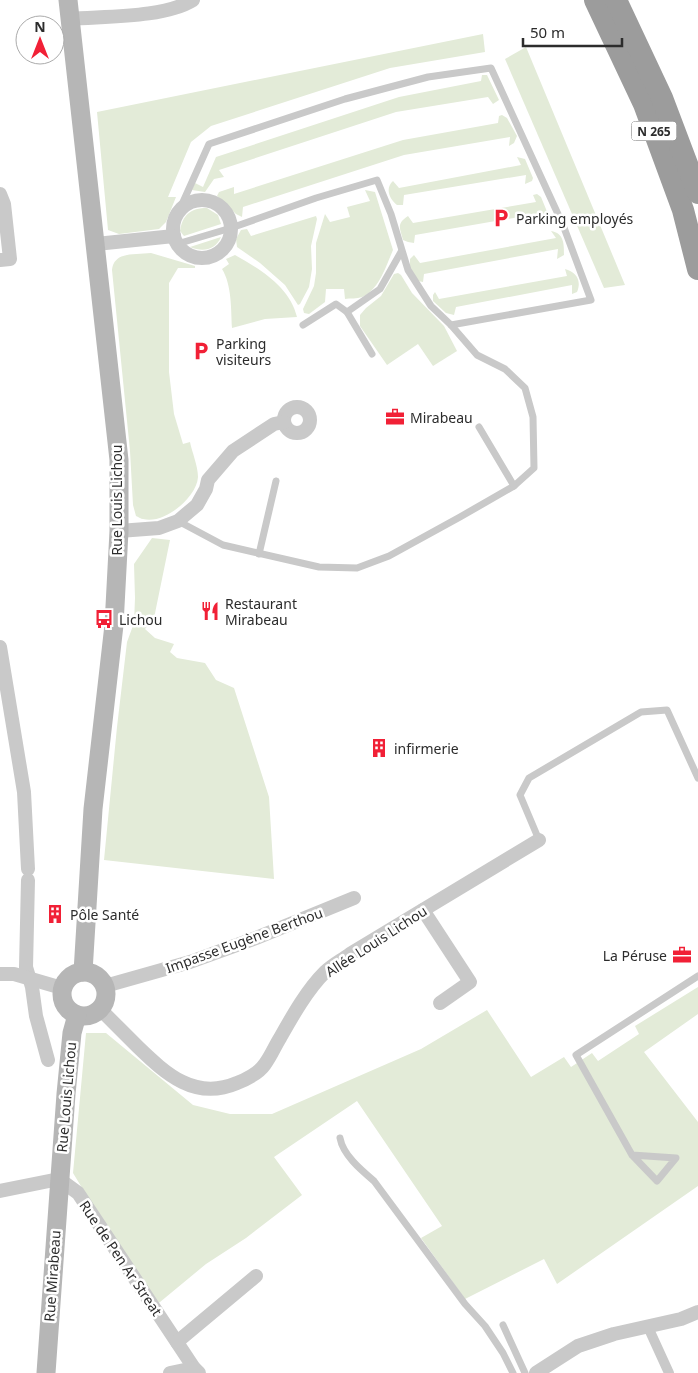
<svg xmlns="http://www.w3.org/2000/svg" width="698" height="1373" font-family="'Noto Sans',sans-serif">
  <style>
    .green { fill: #e3ebd8 }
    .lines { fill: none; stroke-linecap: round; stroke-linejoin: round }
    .service { stroke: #c9c9c9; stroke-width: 7 }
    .pedestrian { stroke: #c9c9c9; stroke-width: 10 }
    .minor { stroke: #c9c9c9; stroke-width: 14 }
    .secondary { stroke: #b6b6b6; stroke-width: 19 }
    .trunk { stroke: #9c9c9c; stroke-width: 22 }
    .labels { text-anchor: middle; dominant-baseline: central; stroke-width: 5; stroke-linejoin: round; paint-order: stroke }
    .shield { fill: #fff; stroke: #6b6b6b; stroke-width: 1 }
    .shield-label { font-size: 12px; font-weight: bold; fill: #2c2c2c }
    .poi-label { font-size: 14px; fill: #2c2c2c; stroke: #fff; text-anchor: start }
    .street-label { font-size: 14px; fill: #2c2c2c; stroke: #fff }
  </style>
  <rect width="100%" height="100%" fill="#fff"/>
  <!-- green -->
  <g class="green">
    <path d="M 483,34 L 485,52 L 390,68 L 211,126 L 191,142 L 168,197 L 176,197 L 166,222 L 159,229 L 119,234 L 108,230 L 97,112 Z"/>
    <path d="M 526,47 L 625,285 L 604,288 L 505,59 Z"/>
    <path d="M 482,75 L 487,75 L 499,100 L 493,104 L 488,97 L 396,112 L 219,170 L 224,177 L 214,179 L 205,192 L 192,190 L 195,183 L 203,187 L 216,157 L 399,97 L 481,81 Z"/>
    <path d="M 502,115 L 507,118 L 517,136 L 514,143 L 509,146 L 510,137 L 404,155 L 243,207 L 242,217 L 236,214 L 217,196 L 219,192 L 234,187 L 234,194 L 403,140 L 498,123 L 499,116 Z"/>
    <path d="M 517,157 L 525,159 L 533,178 L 532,181 L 525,184 L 526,175 L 404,195 L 403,205 L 397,205 C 389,199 385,188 393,181 L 399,188 L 521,165 Z"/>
    <path d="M 365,190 L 375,192 L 393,250 C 386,266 379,290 362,297 C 357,299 350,298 345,299 L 344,289 L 326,289 L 325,302 L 309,314 L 304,313 L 303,309 L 314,286 L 316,273 L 316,243 L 325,214 L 330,222 L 350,217 L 347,207 L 370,201 Z"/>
    <path d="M 537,194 L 541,197 L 548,214 L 546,219 L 541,221 L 542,213 L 415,235 L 414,243 L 408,242 L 403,240 C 400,228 396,224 408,216 L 413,223 L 536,202 L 533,195 Z"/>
    <path d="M 207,208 L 218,215 L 221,224 L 184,236 L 180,231 C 182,215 191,208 207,208 Z"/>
    <path d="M 316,216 L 317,219 L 311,246 L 312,269 L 309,287 L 300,304 L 298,305 L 285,285 L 260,263 L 237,247 L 236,239 L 241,230 L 247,229 L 251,236 Z"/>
    <path d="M 551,231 C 564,233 564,244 564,255 L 557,259 L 558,249 L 424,274 L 423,282 L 418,281 L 410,268 L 410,259 L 414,255 L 420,263 L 556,238 Z"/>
    <path d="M 221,237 C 215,251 202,252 190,247 Z"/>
    <path d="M 151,253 L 195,266 L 195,268 L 178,268 L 169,283 L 169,372 L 174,414 L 183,444 L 190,442 C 192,452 198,466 198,477 C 197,497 164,525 143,519 C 141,519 139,517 136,516 L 133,505 L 130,451 L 112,270 C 114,251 135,255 151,253 Z"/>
    <path d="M 235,255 C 260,269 290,287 297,317 L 265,319 L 232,328 C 231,310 232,285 222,269 L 229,264 L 226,259 Z"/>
    <path d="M 565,269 C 576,272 582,280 577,292 L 572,294 L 572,285 L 456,307 L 454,315 L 446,313 L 433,301 L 433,295 L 435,292 L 439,299 L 567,276 Z"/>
    <path d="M 398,273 L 401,275 L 412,293 L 444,326 L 457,351 L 433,366 L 418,344 L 387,365 L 360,326 L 360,315 L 366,308 L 381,296 L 394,274 Z"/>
    <path d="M 152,538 L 170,540 L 154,618 L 145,629 L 155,638 L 174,644 L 170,652 L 177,658 L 205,663 L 216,680 L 234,688 L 269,797 L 274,879 L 104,860 L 117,727 L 127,642 L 134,623 L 135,598 L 134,564 Z"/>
    <path d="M 698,987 L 698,1014 L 644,1052 L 698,1122 L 698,1186 L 557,1284 L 544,1259 L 465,1299 L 421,1238 L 442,1226 L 357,1101 L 274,1157 L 302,1195 L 246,1238 L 206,1264 L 154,1307 L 73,1173 L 86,1033 L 106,1033 L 193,1105 L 230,1114 L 272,1114 L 421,1049 L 487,1010 L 531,1077 L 564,1057 L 571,1067 L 592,1053 L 598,1061 L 639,1034 L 635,1026 Z"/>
  </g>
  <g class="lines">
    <!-- service -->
    <g class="service">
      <path d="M 179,211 L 209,144 L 345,99 L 428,77 L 491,68 L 563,225 L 591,300 L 451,325"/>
      <path d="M 177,244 L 231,228 L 316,198 L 377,180 L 391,214 L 408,270 L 431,306 L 451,325 L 477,355 L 505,369 L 525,388 L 533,417 L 534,468 L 514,486 L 460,517 L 389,556 L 357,568 L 319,567 L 223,545 L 178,521"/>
      <path d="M 303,325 L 336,304 L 347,312"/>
      <path d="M 372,354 L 347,312 L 380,289 L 401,252"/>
      <path d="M 479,427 L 514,486"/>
      <path d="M 259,554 L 276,481"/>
      <path d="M 539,840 L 520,795 L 529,778 L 641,712 L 667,710 L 698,778"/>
      <path d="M 340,1138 C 343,1155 361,1170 374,1181 L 465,1304 L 485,1326 L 503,1353 L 513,1373"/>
      <path d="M 632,1155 L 676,1158 L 657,1181 L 632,1155 L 576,1055 L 698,976"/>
      <path d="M 503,1325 L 525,1373"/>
    </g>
    <!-- pedestrian -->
    <path class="pedestrian" d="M 648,1327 L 669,1373"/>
    <!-- minor -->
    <g class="minor">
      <path d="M 70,19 C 105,16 164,18 193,0"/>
      <path d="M 0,194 L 4,204 L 10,259 L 0,260"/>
      <circle cx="202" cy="229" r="29"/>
      <path d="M 96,244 L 174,236"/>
      <circle cx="297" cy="420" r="13"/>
      <path d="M 119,531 L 159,528 L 178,521 L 197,505 L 206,489 L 208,480 L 233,451 L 274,424 L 284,422"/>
      <path d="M 0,647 L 24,792 L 28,869"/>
      <path d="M 28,880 L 26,967 L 32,987 L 36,1016 L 48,1060"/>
      <path d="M 423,910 L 470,982 L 440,1003"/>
      <path d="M 0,974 L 14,974 L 62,988"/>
      <path d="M 105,986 L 190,962 L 256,938 L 354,898"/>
      <path d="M 100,1009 C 113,1022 125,1034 138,1047 C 166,1074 195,1101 237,1083 C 247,1079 259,1073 265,1064 C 271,1056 275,1046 280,1038 C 293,1015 307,990 325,972 C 332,965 342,960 350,954 L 539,840"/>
      <path d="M 0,1191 L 59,1179 L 78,1193 L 194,1368 L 199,1373"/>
      <path d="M 177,1342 L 256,1276"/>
      <path d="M 170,1373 L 194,1368"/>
      <path d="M 536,1373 L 578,1346 L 614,1334 L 681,1319 L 698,1312"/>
    </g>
    <!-- secondary -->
    <g class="secondary">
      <path d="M 68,0 L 119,460 L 119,531 L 114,625 L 93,809 L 83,972"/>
      <circle cx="84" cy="994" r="22"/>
      <path d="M 46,1373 L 66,1094 L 72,1033 L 77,1015"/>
    </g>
    <!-- trunk -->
    <g class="trunk">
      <path d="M 595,0 L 644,104 L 683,210 L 698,269"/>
      <path d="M 616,0 L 662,98 L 698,193"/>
    </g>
  </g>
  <!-- icons -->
  <defs>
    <g id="parking-bare" transform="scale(1.5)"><path d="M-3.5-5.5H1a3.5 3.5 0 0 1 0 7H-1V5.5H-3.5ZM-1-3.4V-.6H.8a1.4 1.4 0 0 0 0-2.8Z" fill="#f12036" stroke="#fff" stroke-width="2.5" paint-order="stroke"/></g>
    <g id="office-bare" transform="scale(1.5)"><path d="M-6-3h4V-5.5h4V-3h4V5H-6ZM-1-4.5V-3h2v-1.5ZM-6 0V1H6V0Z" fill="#f12036" stroke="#fff" stroke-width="2.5" paint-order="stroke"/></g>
    <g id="restaurant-bare" transform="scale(1.5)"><path d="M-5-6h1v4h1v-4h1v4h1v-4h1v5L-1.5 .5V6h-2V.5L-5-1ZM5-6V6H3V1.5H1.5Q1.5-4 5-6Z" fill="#f12036" stroke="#fff" stroke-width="2.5" paint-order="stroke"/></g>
    <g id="bus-bare" transform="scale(1.5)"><path d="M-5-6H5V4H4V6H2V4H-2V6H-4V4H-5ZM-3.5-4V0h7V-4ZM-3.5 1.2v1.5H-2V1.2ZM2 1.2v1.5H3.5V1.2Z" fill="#f12036" stroke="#fff" stroke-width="2.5" paint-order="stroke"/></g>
    <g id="building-bare" transform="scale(1.5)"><path d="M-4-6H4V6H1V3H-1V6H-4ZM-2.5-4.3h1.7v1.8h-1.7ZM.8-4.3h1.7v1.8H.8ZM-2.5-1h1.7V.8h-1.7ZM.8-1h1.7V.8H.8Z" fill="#f12036" stroke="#fff" stroke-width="2.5" paint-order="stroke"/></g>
  </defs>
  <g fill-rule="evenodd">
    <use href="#parking-bare" x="501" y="218"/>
    <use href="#parking-bare" x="201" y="351"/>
    <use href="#office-bare" x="395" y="417"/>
    <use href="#restaurant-bare" x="210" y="611"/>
    <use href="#bus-bare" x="104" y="619"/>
    <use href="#building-bare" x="379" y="748"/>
    <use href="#building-bare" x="55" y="914"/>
    <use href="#office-bare" x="682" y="955"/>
  </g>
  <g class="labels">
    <!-- shield labels -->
    <rect class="shield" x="631.5" y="121.5" width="45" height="19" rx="4"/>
    <g class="shield-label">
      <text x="654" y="131">N 265</text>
    </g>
    <!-- poi labels -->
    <g class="poi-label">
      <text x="516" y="218">Parking employés</text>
      <text x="216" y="343">Parking<tspan x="216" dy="16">visiteurs</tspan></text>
      <text x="410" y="417">Mirabeau</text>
      <text x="225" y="603">Restaurant<tspan x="225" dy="16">Mirabeau</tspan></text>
      <text x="119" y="619">Lichou</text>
      <text x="394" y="748">infirmerie</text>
      <text x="70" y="914">Pôle Santé</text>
      <text x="667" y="955" text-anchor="end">La Péruse</text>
    </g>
    <!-- street labels -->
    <g class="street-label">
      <text transform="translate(116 500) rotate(-90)">Rue Louis Lichou</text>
      <text transform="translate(244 940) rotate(-20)">Impasse Eugène Berthou</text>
      <text transform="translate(376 941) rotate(-33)">Allée Louis Lichou</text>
      <text transform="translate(66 1097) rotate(-85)">Rue Louis Lichou</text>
      <text transform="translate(121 1258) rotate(56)">Rue de Pen Ar Streat</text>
      <text transform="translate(52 1276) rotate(-86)">Rue Mirabeau</text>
    </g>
  </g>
  <!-- north arrow -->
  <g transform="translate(40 40)"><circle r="24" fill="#ffffff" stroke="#ababab"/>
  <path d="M0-4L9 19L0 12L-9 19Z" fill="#f12036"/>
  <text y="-8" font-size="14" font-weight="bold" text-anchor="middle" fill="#2c2c2c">N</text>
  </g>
  <!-- scale -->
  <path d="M523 38v8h99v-8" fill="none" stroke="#2c2c2c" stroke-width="2.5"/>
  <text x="530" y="38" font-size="15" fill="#2c2c2c" stroke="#ffffff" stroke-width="4" paint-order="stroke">50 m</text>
</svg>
